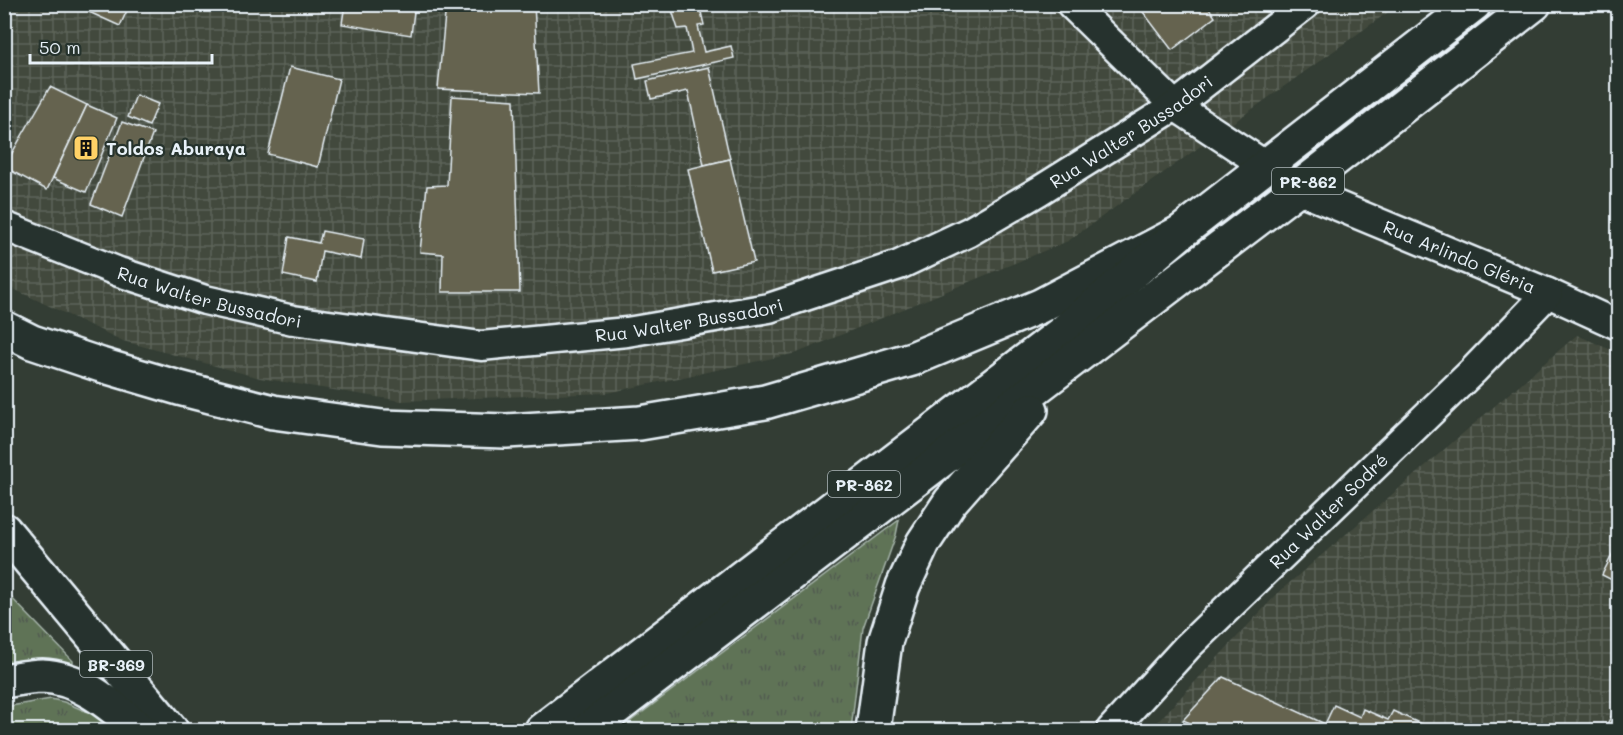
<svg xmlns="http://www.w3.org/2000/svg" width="1623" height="735" font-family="Mali,sans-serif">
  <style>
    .industrial { fill: url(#industrial-grid) }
    .grass { fill: url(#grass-tufts); stroke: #a4b2a8; stroke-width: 1.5 }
    .building { fill: #65644f; stroke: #e8f1f8; stroke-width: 1.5 }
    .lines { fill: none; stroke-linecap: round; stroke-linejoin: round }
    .street-casing { stroke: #e8f1f8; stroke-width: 33 }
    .primary-casing { stroke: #e8f1f8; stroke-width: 38 }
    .highway-casing { stroke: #e8f1f8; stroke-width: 38 }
    .street { stroke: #26332d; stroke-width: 28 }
    .primary { stroke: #26332d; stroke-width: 33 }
    .highway { stroke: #26332d; stroke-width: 33 }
    .labels { text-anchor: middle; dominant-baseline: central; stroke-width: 4.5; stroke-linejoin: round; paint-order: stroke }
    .shield { fill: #26332d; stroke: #aeb8bb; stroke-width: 1.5 }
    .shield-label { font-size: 16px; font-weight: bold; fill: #e8f1f8 }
    .street-label { font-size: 18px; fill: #e8f1f8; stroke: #26332d }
    .poi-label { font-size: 18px; font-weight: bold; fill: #e8f1f8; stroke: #26332d; text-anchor: start }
  </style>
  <defs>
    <pattern id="industrial-grid" width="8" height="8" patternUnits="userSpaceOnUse" patternTransform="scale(1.5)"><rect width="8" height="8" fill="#42493c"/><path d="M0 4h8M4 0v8" fill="none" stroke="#5d6459"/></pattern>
    <pattern id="grass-tufts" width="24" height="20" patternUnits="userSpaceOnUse" patternTransform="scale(1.5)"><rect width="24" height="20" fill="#5f7357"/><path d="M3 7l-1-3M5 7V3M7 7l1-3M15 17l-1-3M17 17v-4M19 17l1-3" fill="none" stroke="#515b50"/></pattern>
  </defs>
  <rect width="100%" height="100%" fill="#333d34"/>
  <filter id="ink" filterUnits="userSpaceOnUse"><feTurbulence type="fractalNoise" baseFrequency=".0167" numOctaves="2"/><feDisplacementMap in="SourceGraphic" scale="12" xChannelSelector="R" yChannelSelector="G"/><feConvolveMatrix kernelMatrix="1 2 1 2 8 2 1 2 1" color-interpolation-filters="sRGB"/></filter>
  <g filter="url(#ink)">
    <!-- industrial -->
    <g class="industrial">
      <path d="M 4,5 L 1398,5 L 1068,241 L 797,353 L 607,393 L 401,401 L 260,378 L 123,341 L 5,285 Z"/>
      <path d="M 1577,335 L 1618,353 L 1618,730 L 1150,730 L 1280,591 Z"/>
    </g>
    <!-- grass -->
    <g class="grass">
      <path d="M 899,520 L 896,535 L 863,628 L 851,730 L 619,730 Z"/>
      <path d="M 4,590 L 73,661 L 73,666 L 32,661 L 5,664 Z"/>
      <path d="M 51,699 L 64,702 L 97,716 L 111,730 L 5,730 L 5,707 Z"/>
    </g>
    <!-- building -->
    <g class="building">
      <path d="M 92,4 L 121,4 L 128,8 L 120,26 L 89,12 Z"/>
      <path d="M 345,4 L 415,4 L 411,35 L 342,24 Z"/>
      <path d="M 446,4 L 534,4 L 539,93 L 438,89 Z"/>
      <path d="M 561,4 L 600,4 L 562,9 Z"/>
      <path d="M 670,4 L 699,4 L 704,25 L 698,26 L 704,52 L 731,46 L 734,58 L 637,79 L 634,64 L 692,53 L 687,28 L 678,29 Z"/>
      <path d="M 1137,4 L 1206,4 L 1215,17 L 1172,50 Z"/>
      <path d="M 290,67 L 339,79 L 318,167 L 268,154 Z"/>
      <path d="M 709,67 L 730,159 L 704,165 L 688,91 L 651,99 L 647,81 Z"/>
      <path d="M 50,87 L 87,105 L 47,190 L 4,167 Z"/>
      <path d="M 136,95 L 158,104 L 149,126 L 128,117 Z"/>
      <path d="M 452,96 L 514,100 L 520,292 L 442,292 L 443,254 L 420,252 L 427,186 L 447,185 Z"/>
      <path d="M 87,105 L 117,118 L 86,192 L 53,178 Z"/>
      <path d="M 122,122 L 153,133 L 122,217 L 91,204 Z"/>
      <path d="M 730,159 L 754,262 L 712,271 L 688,169 Z"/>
      <path d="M 322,231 L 364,239 L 361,259 L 322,251 L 317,282 L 283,275 L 289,237 L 319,243 Z"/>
      <path d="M 1616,547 L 1618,549 L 1618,583 L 1602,575 Z"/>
      <path d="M 1223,677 L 1325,724 L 1334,705 L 1360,717 L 1363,709 L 1388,720 L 1393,711 L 1432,729 L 1206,730 L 1183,720 Z"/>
      <path d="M 1618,703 L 1618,730 L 1604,730 Z"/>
    </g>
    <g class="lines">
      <!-- street casing -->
      <g class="street-casing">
        <g id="street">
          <path d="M 1071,4 L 1175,106 L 1266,166"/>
          <path id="s1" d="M 1297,189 L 1548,293 L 1618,325"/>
          <path id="s2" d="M 4,226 L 119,272 L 205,300 L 293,320 L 481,346 L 627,332 L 769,308 L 899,265 L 969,232 L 1039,191 L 1175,106 L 1306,4"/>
          <path id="s3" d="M 1111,730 L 1187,647 L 1473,371 L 1548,293"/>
        </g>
      </g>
      <!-- primary casing -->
      <g class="primary-casing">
        <path id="primary" d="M 4,530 L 171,730"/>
      </g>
      <!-- highway casing -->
      <g class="highway-casing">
        <g id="highway">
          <path d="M 4,328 L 32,342 L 101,365 L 179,388 L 273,412 L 382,427 L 506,431 L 640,423 L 765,402 L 912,359 L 1040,306 L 1181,232"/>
          <path d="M 4,681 C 17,679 30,676 42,676 C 81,677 113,707 141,730"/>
          <path d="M 542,730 L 1062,333 L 1181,232 L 1474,4"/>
          <path d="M 587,730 L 1297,189 L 1534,4"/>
          <path d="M 873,730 L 885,642 L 903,586 L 923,543 L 950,502 L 1031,410"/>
        </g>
      </g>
      <!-- street -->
      <use href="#street" class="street"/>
      <!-- primary -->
      <use href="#primary" class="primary"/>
      <!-- highway -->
      <use href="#highway" class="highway"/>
    </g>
  </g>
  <!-- icons -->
  <defs>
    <g id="building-square" transform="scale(1.35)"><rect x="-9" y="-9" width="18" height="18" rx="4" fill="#ffd166" stroke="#26332d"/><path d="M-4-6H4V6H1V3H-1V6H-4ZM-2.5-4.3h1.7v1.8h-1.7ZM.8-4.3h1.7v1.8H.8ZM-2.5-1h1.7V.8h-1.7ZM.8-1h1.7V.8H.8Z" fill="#111"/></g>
  </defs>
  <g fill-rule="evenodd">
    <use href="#building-square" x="86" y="148"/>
  </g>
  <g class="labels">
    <!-- shield labels -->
    <g class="shield">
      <rect x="1272" y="168" width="72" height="26" rx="4.5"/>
      <rect x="828" y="471" width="72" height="26" rx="4.5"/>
      <rect x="80" y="651" width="72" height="26" rx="4.5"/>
    </g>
    <g class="shield-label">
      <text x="1308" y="181">PR-862</text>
      <text x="864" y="484">PR-862</text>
      <text x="116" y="664">BR-369</text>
    </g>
    <!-- street labels -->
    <g class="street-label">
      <text stroke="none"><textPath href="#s2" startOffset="1190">Rua Walter Bussadori</textPath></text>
      <text stroke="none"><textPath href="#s1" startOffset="176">Rua Arlindo Gléria</textPath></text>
      <text stroke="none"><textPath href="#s2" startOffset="218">Rua Walter Bussadori</textPath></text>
      <text stroke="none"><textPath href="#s2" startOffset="704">Rua Walter Bussadori</textPath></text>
      <text stroke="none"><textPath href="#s3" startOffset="309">Rua Walter Sodré</textPath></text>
    </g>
    <!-- poi labels -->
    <g class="poi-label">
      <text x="106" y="148">Toldos Aburaya</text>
    </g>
  </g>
  <!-- margin -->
  <rect width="1623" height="735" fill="none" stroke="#26332d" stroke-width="24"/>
  <rect x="12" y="12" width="1599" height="711" fill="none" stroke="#e8f1f8" stroke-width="2" filter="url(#ink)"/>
  <!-- scale -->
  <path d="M30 54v9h182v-9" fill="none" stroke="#e8f1f8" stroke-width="3"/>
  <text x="39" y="54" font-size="18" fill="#e8f1f8" stroke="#26332d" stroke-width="4.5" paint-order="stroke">50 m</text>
</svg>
